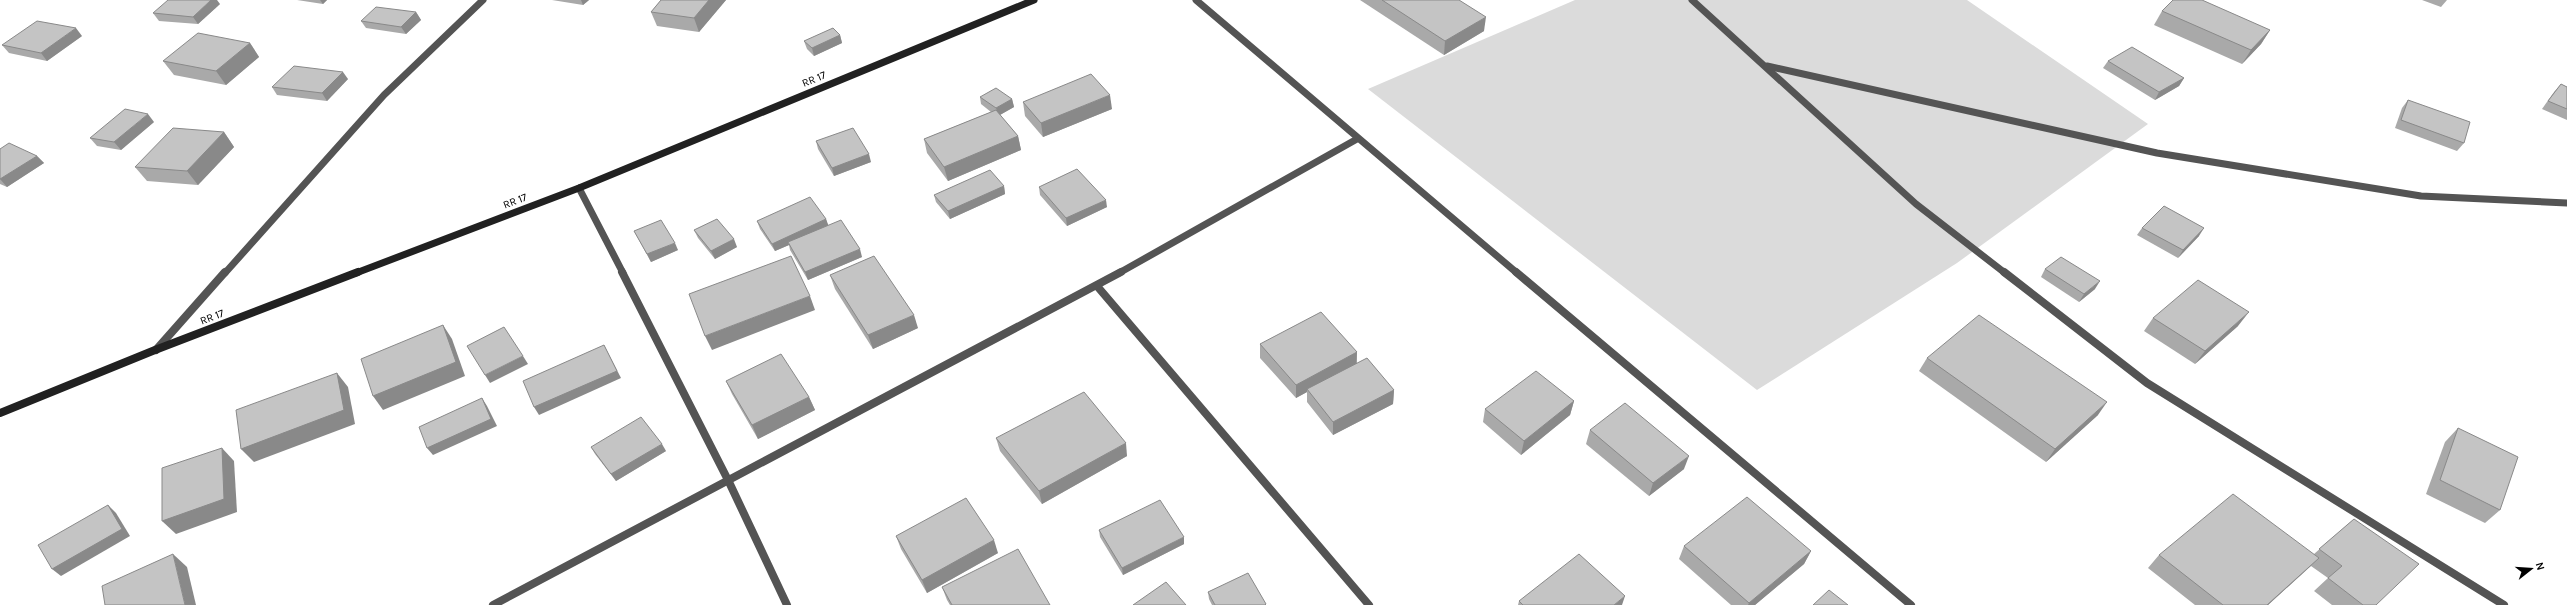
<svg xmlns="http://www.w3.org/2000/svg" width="2567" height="605" font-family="Karla,sans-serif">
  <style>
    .green { fill: #dbdbdb }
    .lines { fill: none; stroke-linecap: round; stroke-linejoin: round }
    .street-far1 { stroke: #545454; stroke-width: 7 }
    .street { stroke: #545454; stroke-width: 8 }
    .secondary-far1 { stroke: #212121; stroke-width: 7 }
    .secondary { stroke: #212121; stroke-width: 8 }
    .wall { fill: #a9a9a9 }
    .shaded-wall { fill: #898989 }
    .building { fill: #c4c4c4; stroke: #898989 }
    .labels { text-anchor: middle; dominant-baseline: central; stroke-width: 3; stroke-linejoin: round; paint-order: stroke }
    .street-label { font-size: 11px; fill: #000; stroke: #fff }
  </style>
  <rect width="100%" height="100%" fill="#fff"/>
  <!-- green -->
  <path class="green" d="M 1575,0 L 1967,0 L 2148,124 L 1957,263 L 1757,390 L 1368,89 Z"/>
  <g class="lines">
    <!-- street-far1 -->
    <g class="street-far1">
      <path d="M 1196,0 L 1517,273"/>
      <path d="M 1692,0 L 1916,204 L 2005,273"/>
      <path d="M 1767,66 L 2157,153 L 2421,196 L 2567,203"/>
      <path d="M 579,188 L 623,273"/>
      <path d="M 225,273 L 384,95 L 483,0"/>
      <path d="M 1119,273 L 1357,139"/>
    </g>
    <!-- street -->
    <g class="street">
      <path d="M 622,272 L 729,482 L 787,605"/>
      <path d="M 1516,272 L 1911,605"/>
      <path d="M 2004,272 L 2147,383 L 2504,605"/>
      <path d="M 1097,286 L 1369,605"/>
      <path d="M 156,350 L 225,272"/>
      <path d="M 493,605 L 1121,272"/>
    </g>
    <!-- secondary-far1 -->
    <path class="secondary-far1" d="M 356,273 L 579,188 L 1034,0"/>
    <!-- secondary -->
    <path class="secondary" d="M 0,413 L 155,350 L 358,272"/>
  </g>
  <!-- wall -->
  <g class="wall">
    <path d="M 297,0 L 327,0 L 323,4 Z"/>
    <path d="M 552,0 L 589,0 L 583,5 Z"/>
    <path d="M 661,0 L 726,0 L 699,32 L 657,26 L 651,12 Z"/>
    <path d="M 1360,0 L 1459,0 L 1484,31 L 1444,55 Z"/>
    <path d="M 2422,0 L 2447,0 L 2441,7 Z"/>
    <path d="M 220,4 L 198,24 L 159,21 L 153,13 Z"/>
    <path d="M 2162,11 L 2270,30 L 2261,44 L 2242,64 L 2154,25 Z"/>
    <path d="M 416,12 L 421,20 L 406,34 L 366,28 L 361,21 Z"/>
    <path d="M 840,35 L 842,43 L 814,56 L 807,49 L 804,41 Z"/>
    <path d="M 82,36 L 47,61 L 9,53 L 2,45 Z"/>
    <path d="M 250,43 L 259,57 L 226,85 L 174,75 L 163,61 Z"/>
    <path d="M 2108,61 L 2184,78 L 2179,86 L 2155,100 L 2103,68 Z"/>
    <path d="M 348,79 L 327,101 L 277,95 L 272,87 Z"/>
    <path d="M 2561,84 L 2567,87 L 2567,120 L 2542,109 L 2554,92 Z"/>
    <path d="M 980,97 L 1012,99 L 1014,107 L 1000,115 L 1018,136 L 1021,150 L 948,181 L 927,153 L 924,139 L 991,112 L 981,104 Z"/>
    <path d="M 2408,100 L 2464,143 L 2457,151 L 2395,128 L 2402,108 Z"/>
    <path d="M 1023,102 L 1112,109 L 1043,137 L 1025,116 Z"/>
    <path d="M 154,122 L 121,150 L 97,146 L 90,138 Z"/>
    <path d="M 224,132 L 234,147 L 198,185 L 147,181 L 135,167 Z"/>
    <path d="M 816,141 L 871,162 L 834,176 L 818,149 Z"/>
    <path d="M 0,149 L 37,156 L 44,163 L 7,187 L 0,184 Z"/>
    <path d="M 1004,186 L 1005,194 L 950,219 L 936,202 L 934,195 Z"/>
    <path d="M 1039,187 L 1107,207 L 1067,226 L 1040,195 Z"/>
    <path d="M 826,219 L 828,226 L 862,257 L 808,280 L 790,250 L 789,245 L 775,251 L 760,229 L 757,221 Z"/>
    <path d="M 2142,228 L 2199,236 L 2178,258 L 2137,235 Z"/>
    <path d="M 694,230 L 737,247 L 715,259 L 698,238 Z"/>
    <path d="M 634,231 L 678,250 L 651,262 Z"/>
    <path d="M 2045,269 L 2095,289 L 2079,302 L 2041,277 Z"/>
    <path d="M 830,275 L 918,328 L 873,349 L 835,289 Z"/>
    <path d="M 2153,318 L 2238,326 L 2195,364 L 2144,331 Z"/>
    <path d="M 1260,344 L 1357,352 L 1357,364 L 1394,390 L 1393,404 L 1333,435 L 1307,402 L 1307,392 L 1296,398 L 1260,358 Z"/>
    <path d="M 1927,358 L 2098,415 L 2046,462 L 1919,371 Z"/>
    <path d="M 726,381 L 809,397 L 815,410 L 758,439 L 732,394 Z"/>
    <path d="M 1574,401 L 1570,415 L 1521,455 L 1483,422 L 1485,409 Z"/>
    <path d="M 2458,428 L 2500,510 L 2485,523 L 2426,494 L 2445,442 Z"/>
    <path d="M 1590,430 L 1684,469 L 1649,496 L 1586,444 Z"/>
    <path d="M 996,438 L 1127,456 L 1042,504 L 1000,451 Z"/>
    <path d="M 591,447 L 666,451 L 616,481 L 595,454 Z"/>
    <path d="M 2354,519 L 2376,605 L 2332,605 L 2314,591 L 2328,578 L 2311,566 L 2268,605 L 2195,605 L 2148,568 L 2159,555 L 2314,554 Z"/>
    <path d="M 1099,530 L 1184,544 L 1123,575 L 1100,537 Z"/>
    <path d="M 896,536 L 998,553 L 927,593 L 901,549 Z"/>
    <path d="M 1684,546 L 1811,551 L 1804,564 L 1755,605 L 1731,605 L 1679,559 Z"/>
    <path d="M 942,587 L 1050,605 L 950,605 L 947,600 Z"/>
    <path d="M 1208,592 L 1266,605 L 1212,605 L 1209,599 Z"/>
    <path d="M 1519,601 L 1622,605 L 1518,605 Z"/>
  </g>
  <!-- shaded-wall -->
  <g class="shaded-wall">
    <path d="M 211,0 L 217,0 L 220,4 L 198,24 L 193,17 Z"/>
    <path d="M 320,0 L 327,0 L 323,4 Z"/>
    <path d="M 581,0 L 589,0 L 583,5 Z"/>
    <path d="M 709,0 L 726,0 L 699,32 L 694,18 Z"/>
    <path d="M 416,12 L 421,20 L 406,34 L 401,27 Z"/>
    <path d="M 1486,17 L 1484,31 L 1444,55 L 1445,41 Z"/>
    <path d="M 76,28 L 82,36 L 47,61 L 41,53 Z"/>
    <path d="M 2270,30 L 2261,44 L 2242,64 L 2251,50 Z"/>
    <path d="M 840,35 L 842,43 L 814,56 L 812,48 Z"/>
    <path d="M 250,43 L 259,57 L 226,85 L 216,71 Z"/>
    <path d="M 343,72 L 348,79 L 327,101 L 322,93 Z"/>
    <path d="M 2184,78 L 2179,86 L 2155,100 L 2159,92 Z"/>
    <path d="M 1110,95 L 1112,109 L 1043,137 L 1041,123 Z"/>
    <path d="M 1012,99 L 1014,107 L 998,116 L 996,108 Z"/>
    <path d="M 148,114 L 154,122 L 121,150 L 114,142 Z"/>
    <path d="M 224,132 L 234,147 L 198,185 L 187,171 Z"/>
    <path d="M 1018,136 L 1021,150 L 948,181 L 944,167 Z"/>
    <path d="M 869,154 L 871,162 L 834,176 L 832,168 Z"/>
    <path d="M 37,156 L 44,163 L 7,187 L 0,179 Z"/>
    <path d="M 1004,186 L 1005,194 L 950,219 L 948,211 Z"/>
    <path d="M 1106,200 L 1107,207 L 1067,226 L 1066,218 Z"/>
    <path d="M 826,219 L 829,227 L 788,242 L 789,245 L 775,251 L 772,244 Z"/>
    <path d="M 2204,228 L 2199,236 L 2178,258 L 2183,250 Z"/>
    <path d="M 734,239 L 737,247 L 715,259 L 711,251 Z"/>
    <path d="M 675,243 L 678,250 L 651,262 L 647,254 Z"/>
    <path d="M 860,249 L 862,257 L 808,280 L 805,272 Z"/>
    <path d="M 2100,281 L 2095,289 L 2079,302 L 2084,294 Z"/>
    <path d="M 810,296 L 815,310 L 712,350 L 705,336 Z"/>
    <path d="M 2249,312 L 2238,326 L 2195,364 L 2205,351 Z"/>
    <path d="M 914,315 L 918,328 L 873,349 L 868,335 Z"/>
    <path d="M 443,325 L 452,339 L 465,376 L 383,410 L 373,396 Z"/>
    <path d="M 604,345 L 621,378 L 539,415 L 534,407 Z"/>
    <path d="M 1357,352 L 1356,366 L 1307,389 L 1307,392 L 1296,398 L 1296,385 Z"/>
    <path d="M 523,356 L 528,364 L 490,383 L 485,375 Z"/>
    <path d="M 337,373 L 348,387 L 355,424 L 254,462 L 241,449 Z"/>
    <path d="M 1394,390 L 1393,404 L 1333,435 L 1333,422 Z"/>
    <path d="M 809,397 L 815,410 L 758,439 L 752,425 Z"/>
    <path d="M 482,398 L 487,406 L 497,426 L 433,455 L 427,448 Z"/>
    <path d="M 1574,401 L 1570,415 L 1521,455 L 1524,441 Z"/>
    <path d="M 2107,402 L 2098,415 L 2046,462 L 2055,449 Z"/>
    <path d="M 1126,443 L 1127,456 L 1042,504 L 1039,491 Z"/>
    <path d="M 662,444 L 666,451 L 616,481 L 611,474 Z"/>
    <path d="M 222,448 L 234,461 L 237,512 L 176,534 L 162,521 Z"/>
    <path d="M 1689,456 L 1684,469 L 1649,496 L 1653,483 Z"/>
    <path d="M 108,505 L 116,513 L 130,536 L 61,576 L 52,569 Z"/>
    <path d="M 1184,537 L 1184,544 L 1123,575 L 1122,568 Z"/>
    <path d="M 994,540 L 998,553 L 927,593 L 922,580 Z"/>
    <path d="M 1811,551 L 1804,564 L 1755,605 L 1748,605 L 1749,603 Z"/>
    <path d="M 173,554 L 187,567 L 196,605 L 185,605 Z"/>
    <path d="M 2319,558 L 2268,605 L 2267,605 Z"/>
    <path d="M 1625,596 L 1622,605 L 1614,605 Z"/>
  </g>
  <!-- building -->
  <g class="building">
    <path d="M 168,0 L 211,0 L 193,17 L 153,13 Z"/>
    <path d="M 661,0 L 709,0 L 694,18 L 651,12 Z"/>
    <path d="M 1382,0 L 1459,0 L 1486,17 L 1445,41 Z"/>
    <path d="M 2173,0 L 2202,0 L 2270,30 L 2251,50 L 2162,11 Z"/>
    <path d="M 376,7 L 416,12 L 401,27 L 361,21 Z"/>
    <path d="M 37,21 L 76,28 L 41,53 L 2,45 Z"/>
    <path d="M 833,28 L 840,35 L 812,48 L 804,41 Z"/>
    <path d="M 198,33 L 250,43 L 216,71 L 163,61 Z"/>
    <path d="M 2132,47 L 2184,78 L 2159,92 L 2108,61 Z"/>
    <path d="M 294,66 L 343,72 L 322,93 L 272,87 Z"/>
    <path d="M 1091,74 L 1110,95 L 1041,123 L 1023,102 Z"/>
    <path d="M 2561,84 L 2567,87 L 2567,109 L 2548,101 Z"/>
    <path d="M 996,88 L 1012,99 L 996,108 L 980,97 Z"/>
    <path d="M 2408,100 L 2470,122 L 2464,143 L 2401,120 Z"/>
    <path d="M 125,109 L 148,114 L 114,142 L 90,138 Z"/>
    <path d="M 996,110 L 1018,136 L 944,167 L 924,139 Z"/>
    <path d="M 173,128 L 224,132 L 187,171 L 135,167 Z"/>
    <path d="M 853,128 L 869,154 L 832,168 L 816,141 Z"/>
    <path d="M 9,143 L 37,156 L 0,179 L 0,149 Z"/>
    <path d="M 1077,169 L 1106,200 L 1066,218 L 1039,187 Z"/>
    <path d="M 990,170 L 1004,186 L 948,211 L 934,195 Z"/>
    <path d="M 810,197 L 826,219 L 772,244 L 757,221 Z"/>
    <path d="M 2164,206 L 2204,228 L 2183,250 L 2142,228 Z"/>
    <path d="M 717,219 L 734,239 L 711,251 L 694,230 Z"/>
    <path d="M 661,220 L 675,243 L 647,254 L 634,231 Z"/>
    <path d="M 841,220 L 860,249 L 805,272 L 788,242 Z"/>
    <path d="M 791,256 L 810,296 L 705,336 L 689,294 Z"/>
    <path d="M 874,256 L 914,315 L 868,335 L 830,275 Z"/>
    <path d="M 2061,257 L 2100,281 L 2084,294 L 2045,269 Z"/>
    <path d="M 2198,280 L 2249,312 L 2205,351 L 2153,318 Z"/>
    <path d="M 1321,312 L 1357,352 L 1296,385 L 1260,344 Z"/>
    <path d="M 1979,315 L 2107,402 L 2055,449 L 1927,358 Z"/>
    <path d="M 443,325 L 456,362 L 373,396 L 361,359 Z"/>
    <path d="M 504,327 L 523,356 L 485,375 L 467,346 Z"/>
    <path d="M 604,345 L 617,371 L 534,407 L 523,381 Z"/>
    <path d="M 781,354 L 809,397 L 752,425 L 726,381 Z"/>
    <path d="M 1367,358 L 1394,390 L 1333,422 L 1307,389 Z"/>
    <path d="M 1536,371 L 1574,401 L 1524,441 L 1485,409 Z"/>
    <path d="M 337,373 L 344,410 L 241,449 L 236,410 Z"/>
    <path d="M 1084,392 L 1126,443 L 1039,491 L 996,438 Z"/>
    <path d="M 482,398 L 491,419 L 427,448 L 419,427 Z"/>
    <path d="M 1625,403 L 1689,456 L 1653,483 L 1590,430 Z"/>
    <path d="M 641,417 L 662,444 L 611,474 L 591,447 Z"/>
    <path d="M 2458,428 L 2518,457 L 2500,510 L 2440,480 Z"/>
    <path d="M 222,448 L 224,499 L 162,521 L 162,468 Z"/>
    <path d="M 2233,494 L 2319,558 L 2267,605 L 2223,605 L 2159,555 Z"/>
    <path d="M 1747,497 L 1811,551 L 1749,603 L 1684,546 Z"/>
    <path d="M 966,498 L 994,540 L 922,580 L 896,536 Z"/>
    <path d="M 1160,500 L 1184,537 L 1122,568 L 1099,530 Z"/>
    <path d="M 108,505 L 122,529 L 52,569 L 38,545 Z"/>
    <path d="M 2354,519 L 2419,564 L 2376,605 L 2363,605 L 2328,578 L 2342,566 L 2319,549 Z"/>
    <path d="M 1018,549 L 1050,605 L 952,605 L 942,587 Z"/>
    <path d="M 173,554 L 185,605 L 105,605 L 102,586 Z"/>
    <path d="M 1579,554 L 1625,596 L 1614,605 L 1523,605 L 1519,601 Z"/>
    <path d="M 1248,573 L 1266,604 L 1265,605 L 1215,605 L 1208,592 Z"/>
    <path d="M 1166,582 L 1186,605 L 1133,605 Z"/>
    <path d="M 1829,590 L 1848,605 L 1813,605 Z"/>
  </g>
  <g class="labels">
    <!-- street labels -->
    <g class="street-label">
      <text transform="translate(814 79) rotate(-22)">RR 17</text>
      <text transform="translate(515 201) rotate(-21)">RR 17</text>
      <text transform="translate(212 317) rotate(-21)">RR 17</text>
    </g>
  </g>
  <!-- north arrow -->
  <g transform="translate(2531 569) rotate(73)" stroke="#ffffff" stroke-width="3" paint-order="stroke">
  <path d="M0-3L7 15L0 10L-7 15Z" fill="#000000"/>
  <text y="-6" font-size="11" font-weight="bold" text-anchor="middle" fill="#000000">N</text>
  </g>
</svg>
